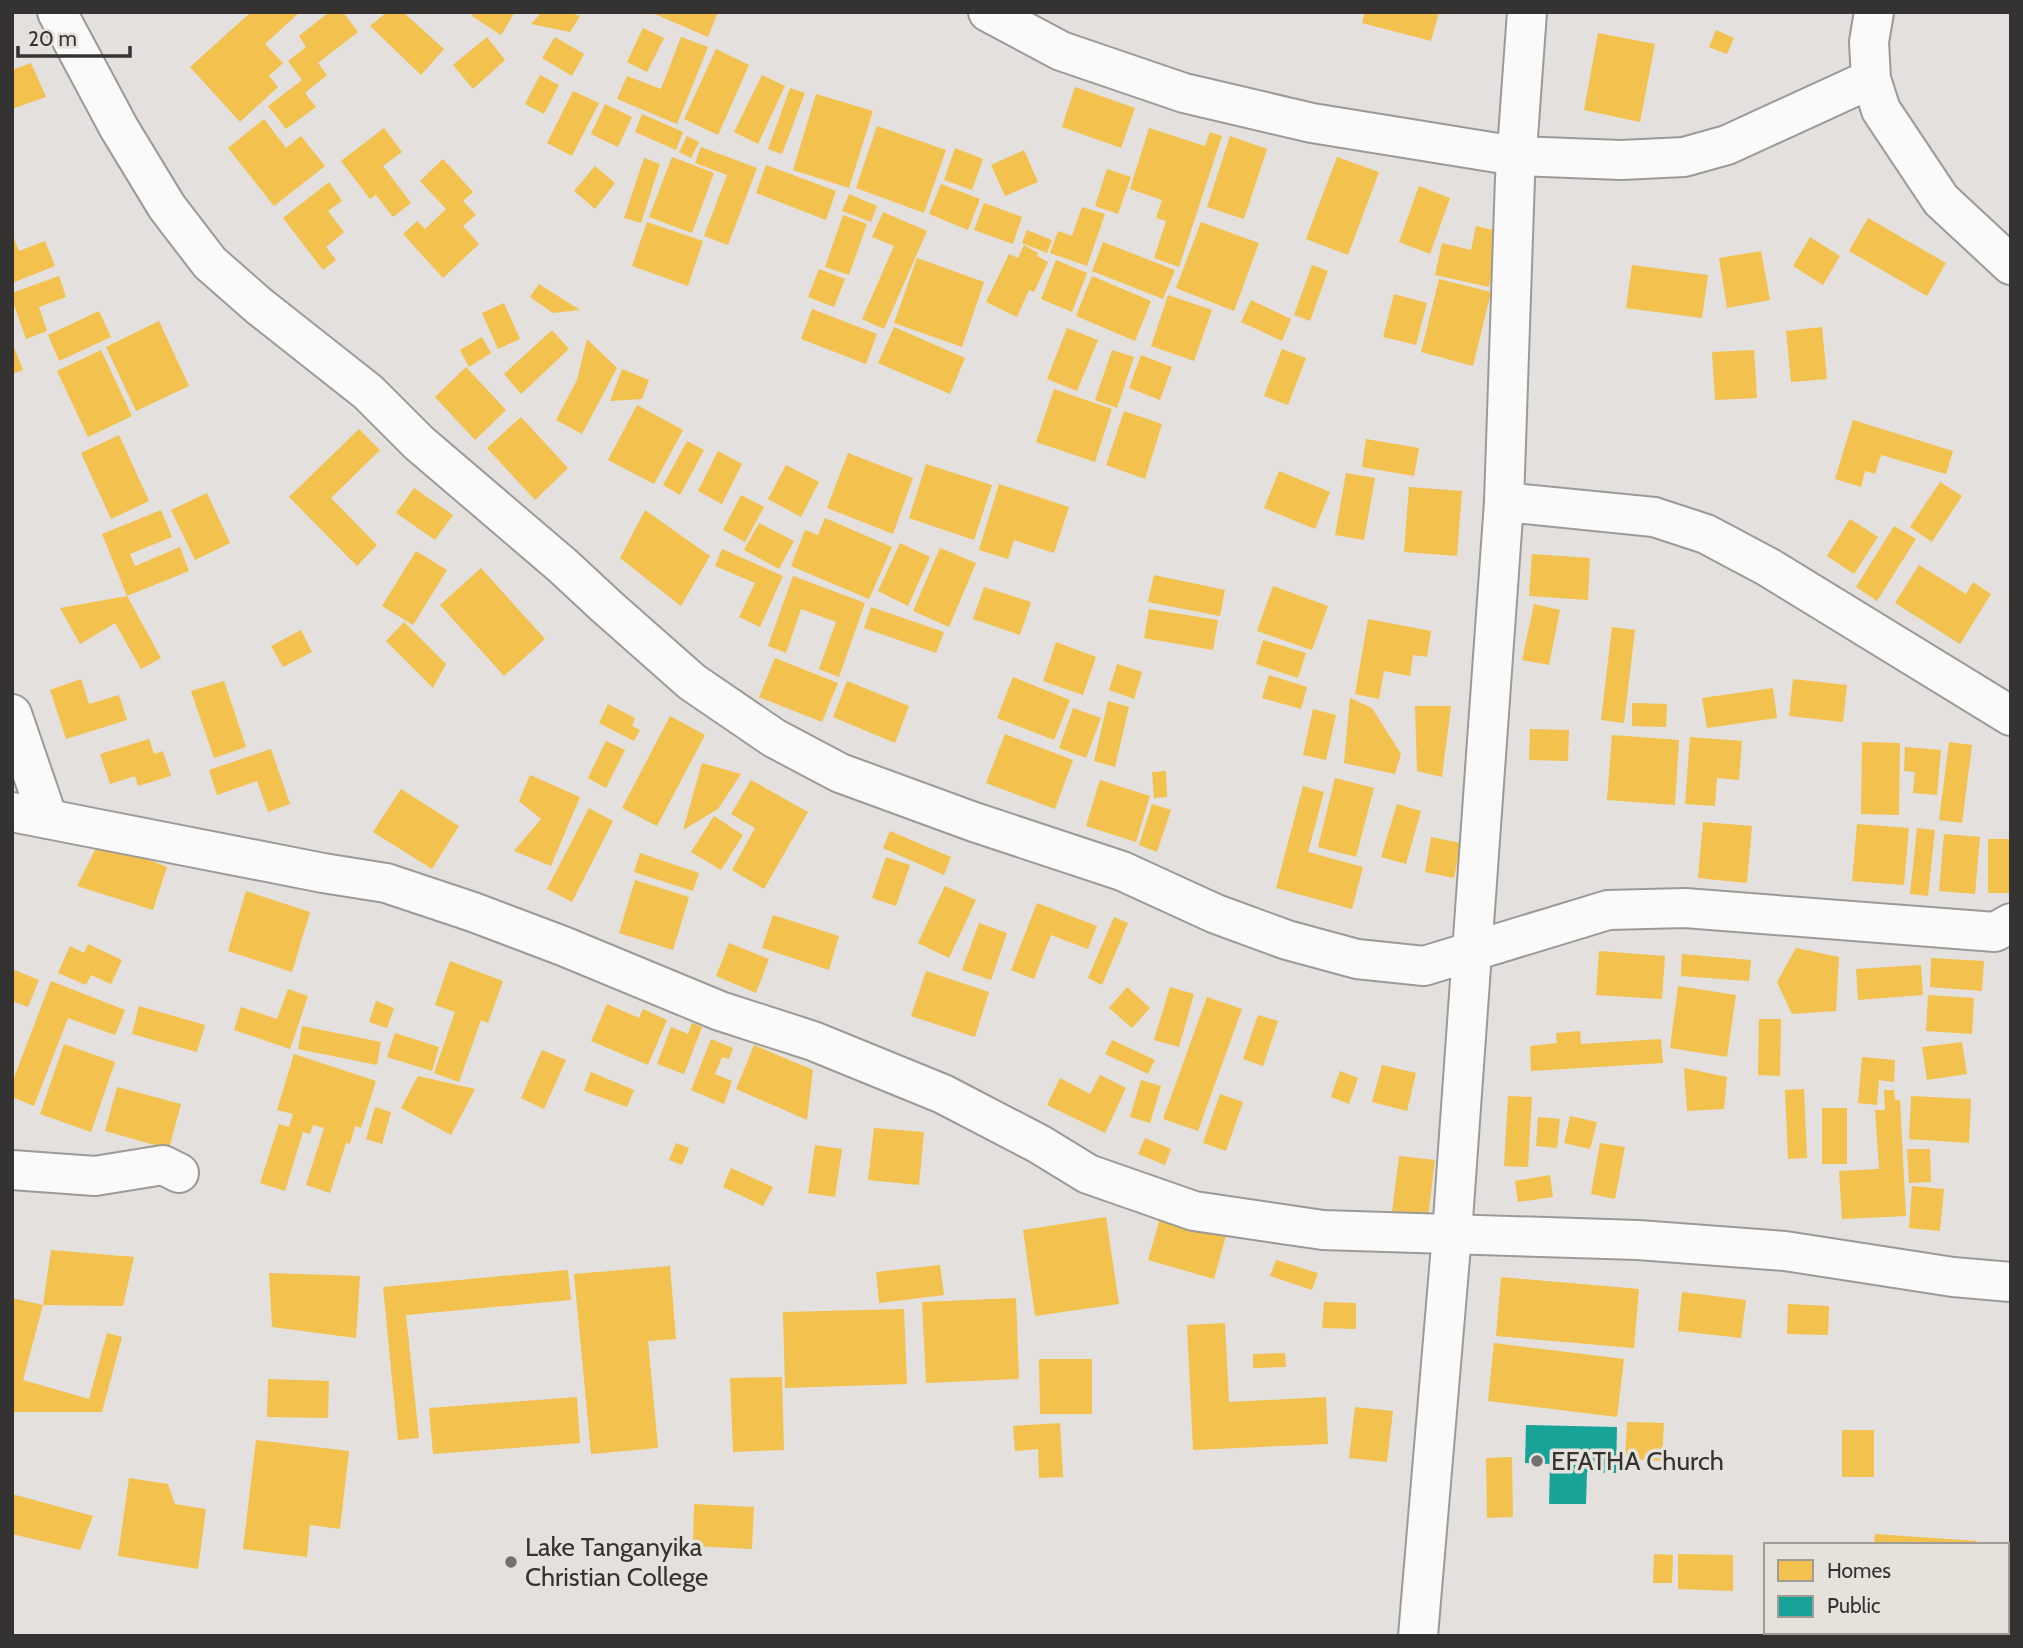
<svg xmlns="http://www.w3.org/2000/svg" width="2023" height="1648" font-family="Cabin,sans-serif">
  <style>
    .homes { fill: #f2c14e }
    .public { fill: #17a398 }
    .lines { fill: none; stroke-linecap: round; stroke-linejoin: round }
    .minor-casing { stroke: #9c9a97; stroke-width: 42 }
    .minor { stroke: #fbfafa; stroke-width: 38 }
    .poi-dot { fill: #72706d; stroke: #e5e1db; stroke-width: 2.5 }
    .labels { text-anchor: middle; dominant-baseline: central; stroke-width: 7; stroke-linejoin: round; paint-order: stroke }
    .poi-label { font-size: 26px; fill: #353331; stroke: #e5e1db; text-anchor: start }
  </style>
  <rect width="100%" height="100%" fill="#e3e0dd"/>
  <!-- homes -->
  <g class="homes">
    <path d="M 251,12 L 300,12 L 265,44 L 283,63 L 269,76 L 278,87 L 240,122 L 190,67 Z"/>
    <path d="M 329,12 L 343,12 L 358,32 L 318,63 L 327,75 L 305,93 L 316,107 L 286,129 L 268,106 L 302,80 L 288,61 L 306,47 L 299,36 Z"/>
    <path d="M 387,12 L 403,12 L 444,49 L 421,75 L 370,26 Z"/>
    <path d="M 474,12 L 515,12 L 501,35 L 472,16 Z"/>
    <path d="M 542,12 L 566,12 L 580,16 L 570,32 L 531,24 Z"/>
    <path d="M 650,12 L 718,12 L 708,37 Z"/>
    <path d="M 1365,12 L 1439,12 L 1431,41 L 1362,23 Z"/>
    <path d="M 643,28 L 664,38 L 647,72 L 627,62 Z"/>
    <path d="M 1716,30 L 1734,38 L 1727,54 L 1709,47 Z"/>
    <path d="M 1598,33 L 1655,44 L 1640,122 L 1584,110 Z"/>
    <path d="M 487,37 L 505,60 L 473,89 L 453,65 Z"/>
    <path d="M 555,37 L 584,54 L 572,76 L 542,58 Z"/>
    <path d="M 681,37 L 708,47 L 677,124 L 617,99 L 627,76 L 661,89 Z"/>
    <path d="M 716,49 L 749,65 L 718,135 L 684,119 Z"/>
    <path d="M 31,63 L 46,97 L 12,109 L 12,70 Z"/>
    <path d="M 540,75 L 559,85 L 544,114 L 525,104 Z"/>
    <path d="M 762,75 L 785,86 L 758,144 L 734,132 Z"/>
    <path d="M 1075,87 L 1135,108 L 1121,148 L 1062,127 Z"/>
    <path d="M 790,88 L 805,93 L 782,154 L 768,149 Z"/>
    <path d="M 573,91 L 599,103 L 572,156 L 547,143 Z"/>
    <path d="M 816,94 L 873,111 L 849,188 L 793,170 Z"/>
    <path d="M 605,104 L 632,117 L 618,147 L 591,134 Z"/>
    <path d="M 642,114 L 683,132 L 676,150 L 635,132 Z"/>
    <path d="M 264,119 L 286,148 L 301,136 L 325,166 L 274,206 L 228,148 Z"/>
    <path d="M 877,126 L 946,150 L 924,213 L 856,188 Z"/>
    <path d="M 384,128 L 402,152 L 383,166 L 411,203 L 393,217 L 376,195 L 370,199 L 341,161 Z"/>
    <path d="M 1149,128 L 1205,146 L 1210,132 L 1222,136 L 1179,267 L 1154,258 L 1166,221 L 1156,218 L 1162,200 L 1130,189 Z"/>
    <path d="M 687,136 L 699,142 L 691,158 L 679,152 Z"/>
    <path d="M 1230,136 L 1267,149 L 1244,219 L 1207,207 Z"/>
    <path d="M 701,147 L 757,168 L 728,245 L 704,236 L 727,175 L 695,163 Z"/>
    <path d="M 955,148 L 983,159 L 972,190 L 944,180 Z"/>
    <path d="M 1024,150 L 1038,182 L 1005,196 L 991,165 Z"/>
    <path d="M 672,157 L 714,173 L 692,233 L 649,217 Z"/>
    <path d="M 1337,157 L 1379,172 L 1348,255 L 1306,239 Z"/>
    <path d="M 644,158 L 660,164 L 641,223 L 624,218 Z"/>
    <path d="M 443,159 L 473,192 L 463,201 L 476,215 L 463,226 L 479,244 L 443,278 L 403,234 L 417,221 L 425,229 L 446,209 L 420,181 Z"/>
    <path d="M 766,165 L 836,191 L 826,220 L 756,193 Z"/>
    <path d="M 595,166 L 615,183 L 595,209 L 574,191 Z"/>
    <path d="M 1107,169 L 1131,177 L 1118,214 L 1095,206 Z"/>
    <path d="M 329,182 L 342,201 L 328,211 L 344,232 L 326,247 L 336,260 L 323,270 L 283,218 Z"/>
    <path d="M 941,184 L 980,199 L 968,230 L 929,214 Z"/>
    <path d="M 1419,186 L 1450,198 L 1430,254 L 1399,242 Z"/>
    <path d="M 849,194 L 877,206 L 871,222 L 842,211 Z"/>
    <path d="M 984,203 L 1022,217 L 1013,244 L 974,230 Z"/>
    <path d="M 1082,207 L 1105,214 L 1087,266 L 1050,253 L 1058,231 L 1072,236 Z"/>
    <path d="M 883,212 L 927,231 L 884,329 L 862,319 L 894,246 L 872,237 Z"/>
    <path d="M 843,215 L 867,224 L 849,275 L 825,267 Z"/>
    <path d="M 1868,218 L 1946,263 L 1927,296 L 1849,251 Z"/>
    <path d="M 647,222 L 703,241 L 688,286 L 632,266 Z"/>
    <path d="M 1201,222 L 1259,243 L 1234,311 L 1176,288 Z"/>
    <path d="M 1476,226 L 1502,232 L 1489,287 L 1435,275 L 1442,243 L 1471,250 Z"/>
    <path d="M 1027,230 L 1052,240 L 1047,253 L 1022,243 Z"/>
    <path d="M 12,233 L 19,251 L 45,241 L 55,266 L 12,283 Z"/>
    <path d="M 1810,237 L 1840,256 L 1823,285 L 1793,266 Z"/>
    <path d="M 1103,242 L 1175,270 L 1163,299 L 1092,271 Z"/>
    <path d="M 1024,245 L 1038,253 L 1037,256 L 1048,262 L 1034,292 L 1029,290 L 1017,317 L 986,302 L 1009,254 L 1018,258 Z"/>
    <path d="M 1761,251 L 1770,300 L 1727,308 L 1719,258 Z"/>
    <path d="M 917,258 L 984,282 L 962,347 L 894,323 Z"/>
    <path d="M 1056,260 L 1087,273 L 1072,312 L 1041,299 Z"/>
    <path d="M 1312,265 L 1328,271 L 1310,321 L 1294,315 Z"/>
    <path d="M 1632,265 L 1708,275 L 1702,318 L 1626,308 Z"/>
    <path d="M 819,269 L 845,279 L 834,307 L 808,297 Z"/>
    <path d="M 59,276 L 66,297 L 39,307 L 47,331 L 26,339 L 12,299 L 12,293 Z"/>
    <path d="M 1092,276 L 1151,301 L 1135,341 L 1076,316 Z"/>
    <path d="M 1439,279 L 1491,292 L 1473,366 L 1421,352 Z"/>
    <path d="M 539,284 L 580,310 L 553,313 L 530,297 Z"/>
    <path d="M 1394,294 L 1427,303 L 1416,345 L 1383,337 Z"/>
    <path d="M 1168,295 L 1212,310 L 1194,361 L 1151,346 Z"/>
    <path d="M 1251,300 L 1291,319 L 1282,341 L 1241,322 Z"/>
    <path d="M 504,303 L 520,339 L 498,349 L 482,313 Z"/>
    <path d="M 812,309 L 877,334 L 866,364 L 801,339 Z"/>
    <path d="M 99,311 L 111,337 L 59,361 L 48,335 Z"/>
    <path d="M 159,321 L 189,386 L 136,411 L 106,347 Z"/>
    <path d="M 894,327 L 965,358 L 950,394 L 878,363 Z"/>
    <path d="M 1822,327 L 1827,379 L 1791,382 L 1786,331 Z"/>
    <path d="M 1067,328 L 1098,340 L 1077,391 L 1047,379 Z"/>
    <path d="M 552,330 L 569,349 L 521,394 L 504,374 Z"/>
    <path d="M 482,337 L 491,353 L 469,367 L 460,350 Z"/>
    <path d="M 587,339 L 617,368 L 582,434 L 556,420 L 577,380 Z"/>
    <path d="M 12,342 L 23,370 L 12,374 Z"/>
    <path d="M 1282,349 L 1306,358 L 1288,405 L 1264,396 Z"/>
    <path d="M 101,350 L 132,416 L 88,437 L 57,371 Z"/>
    <path d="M 1112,350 L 1134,357 L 1117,408 L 1095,400 Z"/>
    <path d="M 1754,350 L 1757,398 L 1715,400 L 1712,352 Z"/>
    <path d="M 1141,355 L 1172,367 L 1160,400 L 1129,388 Z"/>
    <path d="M 466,367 L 506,410 L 475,440 L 435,397 Z"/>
    <path d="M 622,369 L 649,380 L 642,399 L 610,401 Z"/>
    <path d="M 1054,389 L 1112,409 L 1095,462 L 1036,442 Z"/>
    <path d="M 637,405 L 683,430 L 654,484 L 608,460 Z"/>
    <path d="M 1124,411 L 1162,424 L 1145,479 L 1106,465 Z"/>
    <path d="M 521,417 L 568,468 L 535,500 L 487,448 Z"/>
    <path d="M 1853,420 L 1953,451 L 1946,474 L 1881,455 L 1875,474 L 1865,471 L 1861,487 L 1835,479 Z"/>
    <path d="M 359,429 L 380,450 L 331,498 L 377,545 L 357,566 L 289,497 Z"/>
    <path d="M 119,435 L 149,501 L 111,519 L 81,453 Z"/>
    <path d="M 1366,439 L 1419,448 L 1414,476 L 1362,467 Z"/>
    <path d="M 687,441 L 704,450 L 680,495 L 663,485 Z"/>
    <path d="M 718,451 L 742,464 L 722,504 L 698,491 Z"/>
    <path d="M 848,453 L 913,478 L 893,534 L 827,508 Z"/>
    <path d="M 926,464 L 992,485 L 974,540 L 909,518 Z"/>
    <path d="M 786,465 L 819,482 L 801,517 L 768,499 Z"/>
    <path d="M 1279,471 L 1330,492 L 1315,529 L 1264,508 Z"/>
    <path d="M 1346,473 L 1375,478 L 1364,540 L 1335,535 Z"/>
    <path d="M 1940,482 L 1962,496 L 1932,542 L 1910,527 Z"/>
    <path d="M 999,484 L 1069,507 L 1054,553 L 1014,540 L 1008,559 L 979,550 Z"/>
    <path d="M 1409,487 L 1462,491 L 1457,556 L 1404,552 Z"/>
    <path d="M 414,488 L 453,515 L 435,540 L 396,513 Z"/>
    <path d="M 207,493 L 230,543 L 195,560 L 171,510 Z"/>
    <path d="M 741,495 L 764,507 L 745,542 L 723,530 Z"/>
    <path d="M 161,510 L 172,537 L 130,554 L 135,566 L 180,547 L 189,571 L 127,596 L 102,534 Z"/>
    <path d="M 645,510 L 710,556 L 681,606 L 620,558 Z"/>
    <path d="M 825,518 L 892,547 L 869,599 L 791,566 L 805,530 L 818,535 Z"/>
    <path d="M 1850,519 L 1878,537 L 1854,574 L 1827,556 Z"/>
    <path d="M 759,523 L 794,541 L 779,569 L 744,550 Z"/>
    <path d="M 1894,526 L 1916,539 L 1877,601 L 1856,587 Z"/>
    <path d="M 900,543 L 930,557 L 908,606 L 878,591 Z"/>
    <path d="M 940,548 L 976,563 L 949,627 L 913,611 Z"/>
    <path d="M 722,549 L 783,576 L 760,627 L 739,617 L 755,583 L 715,566 Z"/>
    <path d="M 416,551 L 447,570 L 413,625 L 382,606 Z"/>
    <path d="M 1532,554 L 1590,558 L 1588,600 L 1529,596 Z"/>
    <path d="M 1919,565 L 1966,594 L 1973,582 L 1991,594 L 1960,644 L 1895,603 Z"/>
    <path d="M 481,568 L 545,639 L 504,676 L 440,605 Z"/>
    <path d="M 1154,575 L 1225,590 L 1220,616 L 1148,602 Z"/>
    <path d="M 793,576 L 865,603 L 839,677 L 819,669 L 836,622 L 801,609 L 786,653 L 768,646 Z"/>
    <path d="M 1273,586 L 1328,606 L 1312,650 L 1257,631 Z"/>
    <path d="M 984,587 L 1031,602 L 1020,635 L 973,619 Z"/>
    <path d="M 127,596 L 161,658 L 141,669 L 115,623 L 80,644 L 60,608 Z"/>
    <path d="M 1534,604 L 1560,610 L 1549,665 L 1522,660 Z"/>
    <path d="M 871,607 L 944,632 L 936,653 L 864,628 Z"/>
    <path d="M 1149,609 L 1218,620 L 1213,650 L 1144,638 Z"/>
    <path d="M 1368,619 L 1431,631 L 1427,657 L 1413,655 L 1410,676 L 1384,671 L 1379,699 L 1355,694 Z"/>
    <path d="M 404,622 L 446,664 L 433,688 L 386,641 Z"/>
    <path d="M 1612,627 L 1635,630 L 1624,723 L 1601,720 Z"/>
    <path d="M 301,630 L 312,652 L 283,667 L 271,646 Z"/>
    <path d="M 1263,640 L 1306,653 L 1298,678 L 1256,664 Z"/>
    <path d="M 1056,642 L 1096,657 L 1083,695 L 1043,681 Z"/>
    <path d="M 775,658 L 838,683 L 822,722 L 759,697 Z"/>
    <path d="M 1117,664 L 1142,672 L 1134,699 L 1109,690 Z"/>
    <path d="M 1269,675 L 1307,687 L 1301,709 L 1262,698 Z"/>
    <path d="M 1013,677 L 1070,700 L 1054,740 L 997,718 Z"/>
    <path d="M 81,679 L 89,704 L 119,695 L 127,720 L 66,739 L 50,690 Z"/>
    <path d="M 1793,679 L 1847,685 L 1843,722 L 1789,716 Z"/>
    <path d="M 224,681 L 246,747 L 214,758 L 191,691 Z"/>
    <path d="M 847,681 L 909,706 L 895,743 L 833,717 Z"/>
    <path d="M 1773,688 L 1777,718 L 1707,728 L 1702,698 Z"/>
    <path d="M 1350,698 L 1372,708 L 1401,754 L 1395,774 L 1344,763 Z"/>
    <path d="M 1108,701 L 1129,707 L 1115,767 L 1094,761 Z"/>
    <path d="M 1632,703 L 1667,704 L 1666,727 L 1632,726 Z"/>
    <path d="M 608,704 L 635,718 L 632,726 L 640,730 L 634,741 L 599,723 Z"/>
    <path d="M 1415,706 L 1451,706 L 1442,777 L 1417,771 Z"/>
    <path d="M 1073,708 L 1101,718 L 1086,758 L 1059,748 Z"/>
    <path d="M 1313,709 L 1336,715 L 1326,760 L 1303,755 Z"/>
    <path d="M 670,716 L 705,735 L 657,826 L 622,808 Z"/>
    <path d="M 1530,729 L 1569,730 L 1568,761 L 1529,760 Z"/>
    <path d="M 1005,734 L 1073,760 L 1055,809 L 986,783 Z"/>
    <path d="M 1612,735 L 1679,740 L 1675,805 L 1607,800 Z"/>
    <path d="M 1690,737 L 1742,741 L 1739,780 L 1717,778 L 1715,806 L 1685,804 Z"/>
    <path d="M 149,739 L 154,754 L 163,751 L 171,776 L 138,786 L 135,776 L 110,784 L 100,754 Z"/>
    <path d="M 606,741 L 625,750 L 606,788 L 588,778 Z"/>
    <path d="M 1862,742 L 1900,743 L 1899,815 L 1861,814 Z"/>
    <path d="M 1949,742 L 1972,745 L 1962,823 L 1939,820 Z"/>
    <path d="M 1905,747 L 1941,750 L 1937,795 L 1913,793 L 1915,772 L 1904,771 Z"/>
    <path d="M 271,749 L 290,804 L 268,812 L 257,781 L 217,795 L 209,770 Z"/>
    <path d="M 702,763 L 741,774 L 718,809 L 683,830 Z"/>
    <path d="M 1166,771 L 1167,797 L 1154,798 L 1152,772 Z"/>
    <path d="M 530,775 L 580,797 L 551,866 L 514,851 L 541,819 L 519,801 Z"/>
    <path d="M 1335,778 L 1374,788 L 1356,857 L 1318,847 Z"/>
    <path d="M 751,780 L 808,812 L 764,889 L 732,870 L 755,828 L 731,814 Z"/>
    <path d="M 1100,780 L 1150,796 L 1136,842 L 1086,826 Z"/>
    <path d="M 1303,786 L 1324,792 L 1308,852 L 1363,867 L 1352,909 L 1276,888 Z"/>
    <path d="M 401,789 L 459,826 L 432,869 L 373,832 Z"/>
    <path d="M 1152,804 L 1171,810 L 1157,852 L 1139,845 Z"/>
    <path d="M 1397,804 L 1421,811 L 1406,864 L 1381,857 Z"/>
    <path d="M 589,808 L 613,821 L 572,902 L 547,889 Z"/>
    <path d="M 714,816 L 743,835 L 721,870 L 691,852 Z"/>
    <path d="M 1703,822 L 1752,826 L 1747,883 L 1698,878 Z"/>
    <path d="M 1857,824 L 1909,828 L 1904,885 L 1852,881 Z"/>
    <path d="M 1917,828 L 1935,830 L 1928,896 L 1910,894 Z"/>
    <path d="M 890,831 L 951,857 L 944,875 L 883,848 Z"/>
    <path d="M 1944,834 L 1980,837 L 1975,894 L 1939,891 Z"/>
    <path d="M 1431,837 L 1461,843 L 1454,878 L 1425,872 Z"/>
    <rect x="1988" y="839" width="23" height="54"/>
    <path d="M 100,840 L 167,867 L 153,910 L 77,886 Z"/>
    <path d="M 640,853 L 699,873 L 693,891 L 634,872 Z"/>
    <path d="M 886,857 L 910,865 L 896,906 L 872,898 Z"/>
    <path d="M 635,880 L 689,897 L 673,950 L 619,933 Z"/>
    <path d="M 945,886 L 976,900 L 949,958 L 918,943 Z"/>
    <path d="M 246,891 L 310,912 L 292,972 L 228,951 Z"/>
    <path d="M 1037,903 L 1097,926 L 1088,949 L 1051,935 L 1034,979 L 1011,970 Z"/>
    <path d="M 773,915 L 839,936 L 829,970 L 762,948 Z"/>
    <path d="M 1114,917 L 1128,923 L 1102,985 L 1088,978 Z"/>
    <path d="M 979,923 L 1007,933 L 991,980 L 962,970 Z"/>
    <path d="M 729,943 L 769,959 L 756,993 L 716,976 Z"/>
    <path d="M 88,944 L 122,960 L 111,984 L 91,975 L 86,985 L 58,973 L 70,946 L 84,953 Z"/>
    <path d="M 1796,948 L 1839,957 L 1836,1011 L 1792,1014 L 1777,982 Z"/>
    <path d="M 1599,951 L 1665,956 L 1662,999 L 1596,995 Z"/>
    <path d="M 1682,954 L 1751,960 L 1749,981 L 1681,976 Z"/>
    <path d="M 1931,958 L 1984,961 L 1982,991 L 1930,987 Z"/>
    <path d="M 450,961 L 503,981 L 488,1023 L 481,1020 L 459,1082 L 434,1073 L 455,1012 L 435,1005 Z"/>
    <path d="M 1921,965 L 1923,995 L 1858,1000 L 1856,969 Z"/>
    <path d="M 12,969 L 39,980 L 28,1007 L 12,1001 Z"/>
    <path d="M 926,971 L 989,992 L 975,1037 L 911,1016 Z"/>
    <path d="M 51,981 L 125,1010 L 115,1035 L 68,1018 L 34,1106 L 12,1097 L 12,1083 Z"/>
    <path d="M 1678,986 L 1736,995 L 1727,1057 L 1670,1048 Z"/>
    <path d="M 1127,987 L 1150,1008 L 1132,1028 L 1109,1008 Z"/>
    <path d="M 1170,987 L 1194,994 L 1179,1047 L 1154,1040 Z"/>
    <path d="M 288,989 L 308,996 L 290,1049 L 234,1030 L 241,1007 L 277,1019 Z"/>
    <path d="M 1928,995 L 1974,998 L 1972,1034 L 1926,1031 Z"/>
    <path d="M 1207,997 L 1242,1009 L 1198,1131 L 1163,1119 Z"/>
    <path d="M 376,1001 L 394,1008 L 387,1028 L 369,1022 Z"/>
    <path d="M 607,1004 L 639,1018 L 643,1009 L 667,1020 L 648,1065 L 591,1041 Z"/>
    <path d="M 139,1006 L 205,1025 L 197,1052 L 132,1034 Z"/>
    <path d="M 1258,1015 L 1278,1021 L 1263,1066 L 1243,1059 Z"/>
    <path d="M 1759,1019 L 1781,1019 L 1780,1076 L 1758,1075 Z"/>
    <path d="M 692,1023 L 702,1027 L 684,1074 L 657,1064 L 671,1027 L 688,1034 Z"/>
    <path d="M 302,1026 L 381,1042 L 377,1065 L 298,1049 Z"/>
    <path d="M 1580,1031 L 1581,1044 L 1661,1039 L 1663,1063 L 1531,1071 L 1530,1046 L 1557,1043 L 1556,1033 Z"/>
    <path d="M 395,1033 L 439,1047 L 432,1071 L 387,1057 Z"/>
    <path d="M 711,1039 L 733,1048 L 729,1059 L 722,1057 L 715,1074 L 732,1081 L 724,1104 L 691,1090 Z"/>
    <path d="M 1112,1040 L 1155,1060 L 1148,1074 L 1105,1054 Z"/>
    <path d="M 1962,1042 L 1967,1074 L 1927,1080 L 1922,1047 Z"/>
    <path d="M 64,1044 L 115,1062 L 91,1132 L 40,1114 Z"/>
    <path d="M 754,1045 L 813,1070 L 807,1120 L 736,1089 Z"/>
    <path d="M 542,1050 L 566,1060 L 544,1109 L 521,1098 Z"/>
    <path d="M 294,1054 L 376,1081 L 361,1128 L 355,1126 L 350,1144 L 346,1143 L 330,1193 L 306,1185 L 324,1128 L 313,1125 L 310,1134 L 303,1132 L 285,1191 L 260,1183 L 279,1124 L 289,1127 L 293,1114 L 277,1110 Z"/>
    <path d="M 1862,1057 L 1895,1060 L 1894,1082 L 1879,1080 L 1877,1105 L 1858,1103 Z"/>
    <path d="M 1382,1065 L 1416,1073 L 1407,1111 L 1372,1102 Z"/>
    <path d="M 1684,1068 L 1727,1077 L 1724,1109 L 1687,1111 Z"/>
    <path d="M 1340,1071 L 1358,1078 L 1349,1104 L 1331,1097 Z"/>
    <path d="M 591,1072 L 634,1090 L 627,1107 L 584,1091 Z"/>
    <path d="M 1100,1075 L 1126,1088 L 1105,1133 L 1047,1105 L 1060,1078 L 1090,1094 Z"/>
    <path d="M 418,1076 L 475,1089 L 451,1135 L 401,1108 Z"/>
    <path d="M 1141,1080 L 1161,1086 L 1150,1123 L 1130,1117 Z"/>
    <path d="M 117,1087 L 181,1104 L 169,1149 L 105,1131 Z"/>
    <path d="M 1804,1089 L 1807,1158 L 1788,1159 L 1785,1090 Z"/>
    <path d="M 1884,1090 L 1894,1090 L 1895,1100 L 1900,1100 L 1906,1216 L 1842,1219 L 1839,1171 L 1879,1169 L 1875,1110 L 1885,1110 Z"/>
    <path d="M 1220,1094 L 1243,1102 L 1226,1151 L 1203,1143 Z"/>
    <path d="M 1508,1096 L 1532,1097 L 1528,1167 L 1504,1166 Z"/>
    <path d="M 1911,1096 L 1971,1099 L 1969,1143 L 1909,1139 Z"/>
    <path d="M 375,1107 L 391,1112 L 382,1144 L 366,1139 Z"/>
    <rect x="1822" y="1108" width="25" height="56"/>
    <path d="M 1570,1116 L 1597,1122 L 1590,1149 L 1564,1143 Z"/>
    <path d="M 1538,1117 L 1560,1119 L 1557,1148 L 1536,1146 Z"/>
    <path d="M 874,1128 L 924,1132 L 919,1185 L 868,1180 Z"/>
    <path d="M 1145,1138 L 1171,1149 L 1165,1165 L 1138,1154 Z"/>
    <path d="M 676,1143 L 689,1148 L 682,1165 L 669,1160 Z"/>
    <path d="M 1600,1143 L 1625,1147 L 1615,1199 L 1591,1194 Z"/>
    <path d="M 815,1145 L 842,1149 L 835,1197 L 808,1193 Z"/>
    <path d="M 1907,1149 L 1930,1149 L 1931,1182 L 1909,1183 Z"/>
    <path d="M 1399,1156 L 1435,1160 L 1427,1225 L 1391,1220 Z"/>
    <path d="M 731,1168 L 773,1187 L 763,1206 L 723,1187 Z"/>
    <path d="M 1550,1175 L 1553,1197 L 1518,1202 L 1515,1181 Z"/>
    <path d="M 1912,1186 L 1944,1189 L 1940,1231 L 1909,1228 Z"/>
    <path d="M 1162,1212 L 1227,1232 L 1214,1279 L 1148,1260 Z"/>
    <path d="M 1106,1217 L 1119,1304 L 1035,1316 L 1023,1230 Z"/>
    <path d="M 51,1250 L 134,1257 L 123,1306 L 43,1305 Z"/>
    <path d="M 1276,1260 L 1318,1273 L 1312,1290 L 1270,1276 Z"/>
    <path d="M 940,1265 L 944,1295 L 879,1303 L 876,1272 Z"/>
    <path d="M 670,1266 L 676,1339 L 648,1341 L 658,1448 L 591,1454 L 574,1274 Z"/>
    <path d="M 568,1270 L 571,1300 L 406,1315 L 419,1438 L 398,1440 L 383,1287 Z"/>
    <path d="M 269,1273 L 360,1276 L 356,1338 L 272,1327 Z"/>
    <path d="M 1501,1277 L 1639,1289 L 1634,1348 L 1496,1336 Z"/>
    <path d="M 1682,1292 L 1746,1300 L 1741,1338 L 1678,1331 Z"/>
    <path d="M 12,1298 L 43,1305 L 23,1380 L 89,1399 L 107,1333 L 122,1337 L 102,1412 L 12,1412 Z"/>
    <path d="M 1016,1298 L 1019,1379 L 926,1383 L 922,1302 Z"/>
    <path d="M 1324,1302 L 1356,1303 L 1356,1329 L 1322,1328 Z"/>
    <path d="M 1788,1304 L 1829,1306 L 1828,1335 L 1787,1334 Z"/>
    <path d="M 904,1309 L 907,1384 L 785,1388 L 783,1312 Z"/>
    <path d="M 1225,1323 L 1229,1402 L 1326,1397 L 1328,1444 L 1193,1450 L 1187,1325 Z"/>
    <path d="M 1494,1343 L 1624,1359 L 1617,1417 L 1488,1401 Z"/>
    <path d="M 1285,1353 L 1286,1367 L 1253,1368 L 1253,1354 Z"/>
    <path d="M 1039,1359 L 1092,1359 L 1092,1414 L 1040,1414 Z"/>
    <path d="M 782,1377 L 784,1450 L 733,1452 L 730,1378 Z"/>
    <path d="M 268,1379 L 329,1381 L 328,1418 L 267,1417 Z"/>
    <path d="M 577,1397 L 580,1443 L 433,1454 L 429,1408 Z"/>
    <path d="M 1355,1407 L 1393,1411 L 1387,1462 L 1349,1458 Z"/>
    <path d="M 1627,1422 L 1664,1423 L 1662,1461 L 1625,1459 Z"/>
    <path d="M 1060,1423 L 1063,1477 L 1039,1478 L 1038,1449 L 1015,1451 L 1013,1426 Z"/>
    <rect x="1842" y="1430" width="32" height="47"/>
    <path d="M 256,1440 L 349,1451 L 340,1529 L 310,1525 L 307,1557 L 243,1549 Z"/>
    <path d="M 1512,1457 L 1513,1517 L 1487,1518 L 1486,1458 Z"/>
    <path d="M 129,1478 L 168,1484 L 175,1504 L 206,1509 L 198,1569 L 118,1556 Z"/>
    <path d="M 12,1494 L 93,1516 L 80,1550 L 12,1534 Z"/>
    <path d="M 694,1504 L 754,1507 L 752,1549 L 693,1546 Z"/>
    <path d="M 1875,1534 L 1977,1541 L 1977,1545 L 1874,1545 Z"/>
    <path d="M 1654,1554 L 1673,1555 L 1672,1583 L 1653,1583 Z"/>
    <path d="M 1678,1554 L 1733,1555 L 1733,1591 L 1678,1589 Z"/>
    <path d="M 1776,1632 L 1812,1632 L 1821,1636 L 1775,1636 Z"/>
  </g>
  <!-- public -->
  <path class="public" d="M 1526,1425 L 1617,1427 L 1616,1473 L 1587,1472 L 1586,1504 L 1549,1504 L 1550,1464 L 1525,1463 Z"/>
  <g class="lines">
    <!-- minor casing -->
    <g class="minor-casing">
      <g id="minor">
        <path d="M 57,12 L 119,128 L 167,207 L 210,263 L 259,306 L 368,392 L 419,443 L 563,566 L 606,606 L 692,682 L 774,738 L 840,773 L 974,822 L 1122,871 L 1216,914 L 1287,940 L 1357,959 L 1424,966 L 1608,910 L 1685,908 L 1995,932 L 2011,923"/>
        <path d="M 988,12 L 1061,51 L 1184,93 L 1312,123 L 1516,156 L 1621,160 L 1684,157 L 1727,145 L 1871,79"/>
        <path d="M 1874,12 L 1869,42 L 1871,79 L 1881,110 L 1941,200 L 2011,265"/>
        <path d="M 1504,502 L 1654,517 L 1706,534 L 1768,567 L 2011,716"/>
        <path d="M 12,714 L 48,819"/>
        <path d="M 12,812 L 323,873 L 386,883 L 473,912 L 563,946 L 720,1011 L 813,1041 L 943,1094 L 1039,1144 L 1088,1174 L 1194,1211 L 1323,1230 L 1638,1240 L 1785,1251 L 1953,1277 L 2011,1282"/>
        <path d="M 12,1170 L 95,1176 L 163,1165 L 179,1173"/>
        <path d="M 1418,1636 L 1452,1234 L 1504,502 L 1515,178 L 1527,12"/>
      </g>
    </g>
    <!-- minor -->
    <use href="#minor" class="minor"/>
  </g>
  <!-- markers -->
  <g class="poi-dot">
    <circle cx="1537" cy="1461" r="7"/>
    <circle cx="511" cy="1562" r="7"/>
  </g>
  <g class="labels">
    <!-- poi labels -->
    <g class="poi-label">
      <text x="1551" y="1461">EFATHA Church</text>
      <text x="525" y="1547">Lake Tanganyika<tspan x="525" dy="30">Christian College</tspan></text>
    </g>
  </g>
  <!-- border -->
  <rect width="2023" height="1648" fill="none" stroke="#353331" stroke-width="28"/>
  <!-- legend -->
  <rect x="1764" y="1543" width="245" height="91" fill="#e5e1db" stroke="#9f9b97" stroke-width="2"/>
  <rect x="1778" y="1560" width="35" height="21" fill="#f2c14e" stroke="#9f9b97" stroke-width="2"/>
  <text x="1827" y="1578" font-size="21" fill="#353331">Homes</text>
  <rect x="1778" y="1596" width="35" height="21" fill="#17a398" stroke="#9f9b97" stroke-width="2"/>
  <text x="1827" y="1613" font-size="21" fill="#353331">Public</text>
  <!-- scale -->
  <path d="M18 46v10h112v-10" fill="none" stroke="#353331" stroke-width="3.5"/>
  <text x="28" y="46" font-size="21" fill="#353331" stroke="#e5e1db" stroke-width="5" paint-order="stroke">20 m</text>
</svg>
